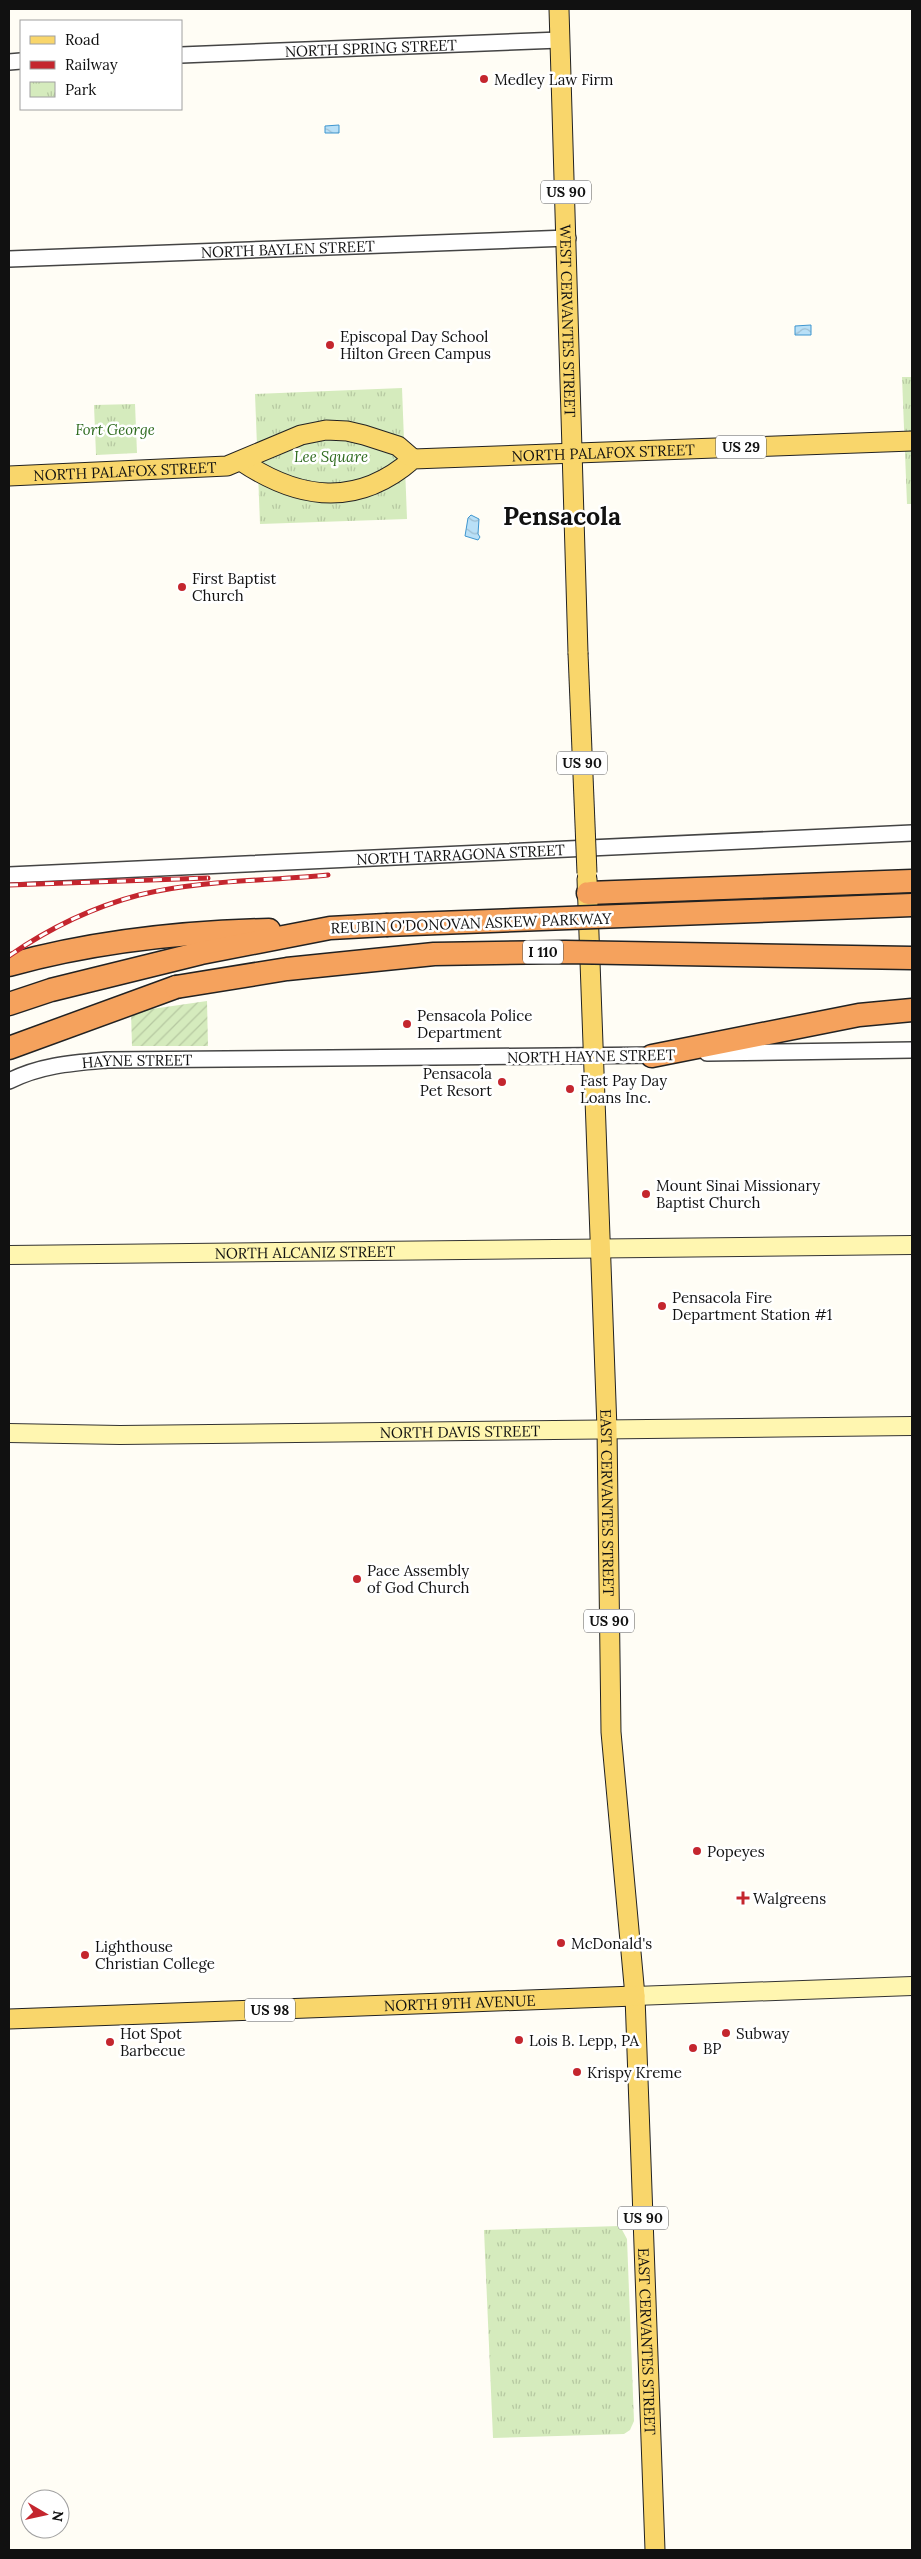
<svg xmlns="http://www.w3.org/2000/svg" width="921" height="2559" font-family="Lora,serif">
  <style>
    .park { fill: url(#park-tufts) }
    .garden { fill: url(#garden-furrows) }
    .water { fill: url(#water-waves); stroke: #3f96cf }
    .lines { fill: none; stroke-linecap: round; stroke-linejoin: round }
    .tertiary-casing { stroke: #444; stroke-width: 18 }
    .secondary-casing { stroke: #333; stroke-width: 20 }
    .primary-casing { stroke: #222; stroke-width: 21 }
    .motorway-casing { stroke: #222; stroke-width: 25 }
    .tertiary { stroke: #fff; stroke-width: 15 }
    .secondary { stroke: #fff6b0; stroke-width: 18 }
    .primary { stroke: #f9d66b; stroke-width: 19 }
    .motorway { stroke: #f5a25d; stroke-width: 22 }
    .rail-casing { stroke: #c4262e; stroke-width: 5 }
    .rail { stroke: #fff; stroke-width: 3; stroke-dasharray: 9; stroke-linecap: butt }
    .primary-bridge-casing { stroke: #222; stroke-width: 21; stroke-linecap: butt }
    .motorway-bridge-casing { stroke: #222; stroke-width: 25; stroke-linecap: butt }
    .primary-bridge { stroke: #f9d66b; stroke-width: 19 }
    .motorway-bridge { stroke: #f5a25d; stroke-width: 22 }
    .poi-dot { fill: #c4262e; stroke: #fff; stroke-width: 2 }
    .labels { text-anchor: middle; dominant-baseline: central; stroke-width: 5; stroke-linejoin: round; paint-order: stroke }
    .shield { fill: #fff; stroke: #585858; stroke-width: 1 }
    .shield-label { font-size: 14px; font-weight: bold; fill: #111 }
    .street-label { font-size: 15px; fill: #111; stroke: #fff }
    .poi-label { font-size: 15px; fill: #111; stroke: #fff; text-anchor: start }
    .park-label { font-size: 15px; font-style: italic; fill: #2f6b1f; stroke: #fff }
    .town-label { font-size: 25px; font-weight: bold; fill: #111; stroke: #fff }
  </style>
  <defs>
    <pattern id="park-tufts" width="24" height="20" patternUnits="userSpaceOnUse" patternTransform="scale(1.25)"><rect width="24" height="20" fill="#d5ebbd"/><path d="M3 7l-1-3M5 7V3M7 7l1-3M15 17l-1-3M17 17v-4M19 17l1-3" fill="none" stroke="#b6c8a1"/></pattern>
    <pattern id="garden-furrows" width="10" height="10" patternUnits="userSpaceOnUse" patternTransform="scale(1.25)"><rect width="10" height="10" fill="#d5ebbd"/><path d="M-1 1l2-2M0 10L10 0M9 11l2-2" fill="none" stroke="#b6c8a1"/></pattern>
    <pattern id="water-waves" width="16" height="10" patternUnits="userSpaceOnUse" patternTransform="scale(1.25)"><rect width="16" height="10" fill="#b9e0f7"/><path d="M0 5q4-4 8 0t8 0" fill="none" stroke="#9ebfd3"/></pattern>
  </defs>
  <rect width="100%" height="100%" fill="#fffdf5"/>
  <!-- park -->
  <g class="park">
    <path d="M 902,377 L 912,377 L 912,504 L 907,504 Z"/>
    <path d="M 402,388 L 407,519 L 260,524 L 255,394 Z"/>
    <path d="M 135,404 L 137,453 L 96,455 L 94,405 Z"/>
    <path d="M 620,2226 L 627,2239 L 634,2421 L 630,2430 L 624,2434 L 493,2438 L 484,2230 Z"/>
  </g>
  <!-- garden -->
  <path class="garden" d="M 207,1001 L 208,1046 L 132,1046 L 131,1012 Z"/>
  <!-- water -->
  <g class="water">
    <path d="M 339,125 L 339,133 L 325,133 L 325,126 Z"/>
    <path d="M 811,325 L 811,335 L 795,335 L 795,326 Z"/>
    <path d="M 471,515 L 479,519 L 478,534 L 480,537 L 478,540 L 465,536 L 468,518 Z"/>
  </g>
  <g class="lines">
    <!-- tertiary casing -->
    <g class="tertiary-casing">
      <g id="tertiary">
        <path id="s1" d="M 181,55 L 560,40"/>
        <path d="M 9,62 L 21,61"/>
        <path id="s2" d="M 9,259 L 568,238"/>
        <path id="s3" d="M 9,875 L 912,833"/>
        <path d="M 707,1053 L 912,1050"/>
        <path id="s4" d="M 9,1081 C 41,1065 72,1063 107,1060 L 661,1055"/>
      </g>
    </g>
    <!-- secondary casing -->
    <g class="secondary-casing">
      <g id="secondary">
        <path id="s5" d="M 9,1255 L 912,1245"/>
        <path id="s6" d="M 9,1433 L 120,1435 L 912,1426"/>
        <path d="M 635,1996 L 912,1986"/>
      </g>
    </g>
    <!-- primary casing -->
    <g class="primary-casing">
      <g id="primary">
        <path id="s7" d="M 559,9 C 567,223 570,438 578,653"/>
        <path id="s8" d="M 241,461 C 299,500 357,508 413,459 L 912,441"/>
        <path id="s9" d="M 9,476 L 227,466 L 301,435 L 326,430 L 347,431 L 364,435 L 398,446 L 413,459"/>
        <path id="s10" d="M 587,879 L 607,1429 L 611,1732 L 635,1996 L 655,2550"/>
        <path id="s11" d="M 9,2019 L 635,1996"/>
      </g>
    </g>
    <!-- motorway casing -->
    <g class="motorway-casing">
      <g id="motorway">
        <path d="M 588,893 L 912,881"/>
        <path d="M 9,965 C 92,942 183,932 269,930"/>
        <path d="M 9,1004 L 51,990 L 201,953 L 330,928 L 386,925"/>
        <path d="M 9,1048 L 176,987"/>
        <path d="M 652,1056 L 859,1015 L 912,1010"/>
      </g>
    </g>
    <!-- tertiary -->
    <use href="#tertiary" class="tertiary"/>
    <!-- secondary -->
    <use href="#secondary" class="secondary"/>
    <!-- primary -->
    <use href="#primary" class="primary"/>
    <!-- motorway -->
    <use href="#motorway" class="motorway"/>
    <!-- rail casing -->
    <g class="rail-casing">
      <g id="rail">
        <path d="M 9,885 L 208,878"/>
        <path d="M 9,956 C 48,929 93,907 139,895 C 200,880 266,881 328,875"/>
      </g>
    </g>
    <!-- rail -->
    <use href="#rail" class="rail"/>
    <!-- primary-bridge casing -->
    <g class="primary-bridge-casing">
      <path id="primary-bridge" d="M 578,653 L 587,873"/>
    </g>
    <!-- motorway-bridge casing -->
    <g class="motorway-bridge-casing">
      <g id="motorway-bridge">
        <path d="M 386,925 L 912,905"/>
        <path d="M 176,987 L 287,969 L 434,954 L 565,952 L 912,958"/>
      </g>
    </g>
    <!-- primary-bridge -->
    <use href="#primary-bridge" class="primary-bridge"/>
    <!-- motorway-bridge -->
    <use href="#motorway-bridge" class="motorway-bridge"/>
  </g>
  <!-- markers -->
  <g class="poi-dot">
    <circle cx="484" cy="79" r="5"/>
    <circle cx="330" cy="345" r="5"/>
    <circle cx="182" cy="587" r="5"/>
    <circle cx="407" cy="1024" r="5"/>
    <circle cx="502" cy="1082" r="5"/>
    <circle cx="570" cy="1089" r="5"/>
    <circle cx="646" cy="1194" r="5"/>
    <circle cx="662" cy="1306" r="5"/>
    <circle cx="357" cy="1579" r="5"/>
    <circle cx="697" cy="1851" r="5"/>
    <path d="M740.5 1890.5h5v5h5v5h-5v5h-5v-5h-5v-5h5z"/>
    <circle cx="561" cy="1943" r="5"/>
    <circle cx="85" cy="1955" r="5"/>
    <circle cx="726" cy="2033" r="5"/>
    <circle cx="519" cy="2040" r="5"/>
    <circle cx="110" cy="2042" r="5"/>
    <circle cx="693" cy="2048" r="5"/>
    <circle cx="577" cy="2072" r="5"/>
  </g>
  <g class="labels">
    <!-- shield labels -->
    <g class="shield">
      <rect x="541" y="180.5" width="50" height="23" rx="4"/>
      <rect x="716" y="435.5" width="50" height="23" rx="4"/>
      <rect x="557" y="751.5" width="50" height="23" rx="4"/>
      <rect x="523" y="940.5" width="40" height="23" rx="4"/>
      <rect x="584" y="1609.5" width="50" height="23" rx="4"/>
      <rect x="245" y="1998.5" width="50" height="23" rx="4"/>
      <rect x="618" y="2206.5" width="50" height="23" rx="4"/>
    </g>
    <g class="shield-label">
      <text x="566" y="192">US 90</text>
      <text x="741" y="447">US 29</text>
      <text x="582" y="763">US 90</text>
      <text x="543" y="952">I 110</text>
      <text x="609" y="1621">US 90</text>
      <text x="270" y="2010">US 98</text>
      <text x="643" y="2218">US 90</text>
    </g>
    <!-- street labels -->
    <g class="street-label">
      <text stroke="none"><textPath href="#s1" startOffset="190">NORTH SPRING STREET</textPath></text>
      <text stroke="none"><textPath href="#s2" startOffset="279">NORTH BAYLEN STREET</textPath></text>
      <text stroke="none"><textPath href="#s7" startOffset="312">WEST CERVANTES STREET</textPath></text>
      <text stroke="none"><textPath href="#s8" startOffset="378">NORTH PALAFOX STREET</textPath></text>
      <text stroke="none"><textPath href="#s9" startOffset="116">NORTH PALAFOX STREET</textPath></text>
      <text stroke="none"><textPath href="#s3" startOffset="452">NORTH TARRAGONA STREET</textPath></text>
      <text transform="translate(471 923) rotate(-2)">REUBIN O'DONOVAN ASKEW PARKWAY</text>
      <text transform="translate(591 1056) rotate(-1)">NORTH HAYNE STREET</text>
      <text stroke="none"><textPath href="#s4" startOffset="131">HAYNE STREET</textPath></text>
      <text stroke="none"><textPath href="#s5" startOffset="296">NORTH ALCANIZ STREET</textPath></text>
      <text stroke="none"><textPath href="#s6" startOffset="451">NORTH DAVIS STREET</textPath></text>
      <text stroke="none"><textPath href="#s10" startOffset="624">EAST CERVANTES STREET</textPath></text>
      <text stroke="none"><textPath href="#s11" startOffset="451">NORTH 9TH AVENUE</textPath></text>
      <text stroke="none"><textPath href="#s10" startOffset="1464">EAST CERVANTES STREET</textPath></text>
    </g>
    <!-- poi labels -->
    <g class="poi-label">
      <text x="494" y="79">Medley Law Firm</text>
      <text x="340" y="336">Episcopal Day School<tspan x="340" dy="17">Hilton Green Campus</tspan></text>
      <text x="192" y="578">First Baptist<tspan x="192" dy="17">Church</tspan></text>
      <text x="417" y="1015">Pensacola Police<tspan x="417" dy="17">Department</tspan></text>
      <text x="492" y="1073" text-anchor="end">Pensacola<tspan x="492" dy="17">Pet Resort</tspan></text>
      <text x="580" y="1080">Fast Pay Day<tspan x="580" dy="17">Loans Inc.</tspan></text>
      <text x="656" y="1185">Mount Sinai Missionary<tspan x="656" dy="17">Baptist Church</tspan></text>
      <text x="672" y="1297">Pensacola Fire<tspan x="672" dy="17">Department Station #1</tspan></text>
      <text x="367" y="1570">Pace Assembly<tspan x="367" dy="17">of God Church</tspan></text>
      <text x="707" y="1851">Popeyes</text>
      <text x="753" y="1898">Walgreens</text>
      <text x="571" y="1943">McDonald's</text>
      <text x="95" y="1946">Lighthouse<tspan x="95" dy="17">Christian College</tspan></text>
      <text x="120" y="2033">Hot Spot<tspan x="120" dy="17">Barbecue</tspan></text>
      <text x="736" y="2033">Subway</text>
      <text x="529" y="2040">Lois B. Lepp, PA</text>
      <text x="703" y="2048">BP</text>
      <text x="587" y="2072">Krispy Kreme</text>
    </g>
    <!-- park labels -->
    <g class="park-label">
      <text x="115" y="429">Fort George</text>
      <text x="331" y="456">Lee Square</text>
    </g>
    <!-- town labels -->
    <g class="town-label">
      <text x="562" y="516">Pensacola</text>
    </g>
  </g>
  <!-- border -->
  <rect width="921" height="2559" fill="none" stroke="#111111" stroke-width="20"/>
  <!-- legend -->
  <rect x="20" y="20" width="162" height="90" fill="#ffffff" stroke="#a0a0a0"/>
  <rect x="30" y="36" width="25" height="8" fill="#f9d66b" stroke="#a0a0a0"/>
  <text x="65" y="45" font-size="15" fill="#111111">Road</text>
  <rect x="30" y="61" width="25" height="8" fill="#c4262e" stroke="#a0a0a0"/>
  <text x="65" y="70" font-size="15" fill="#111111">Railway</text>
  <rect x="30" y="82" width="25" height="15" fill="url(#park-tufts)" stroke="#a0a0a0"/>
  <text x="65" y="95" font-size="15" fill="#111111">Park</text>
  <!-- north arrow -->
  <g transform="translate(45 2514) rotate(99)"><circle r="24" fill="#ffffff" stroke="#a0a0a0"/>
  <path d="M0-4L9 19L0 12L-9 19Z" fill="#c4262e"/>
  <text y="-8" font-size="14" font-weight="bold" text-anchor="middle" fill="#111111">N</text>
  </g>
</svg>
